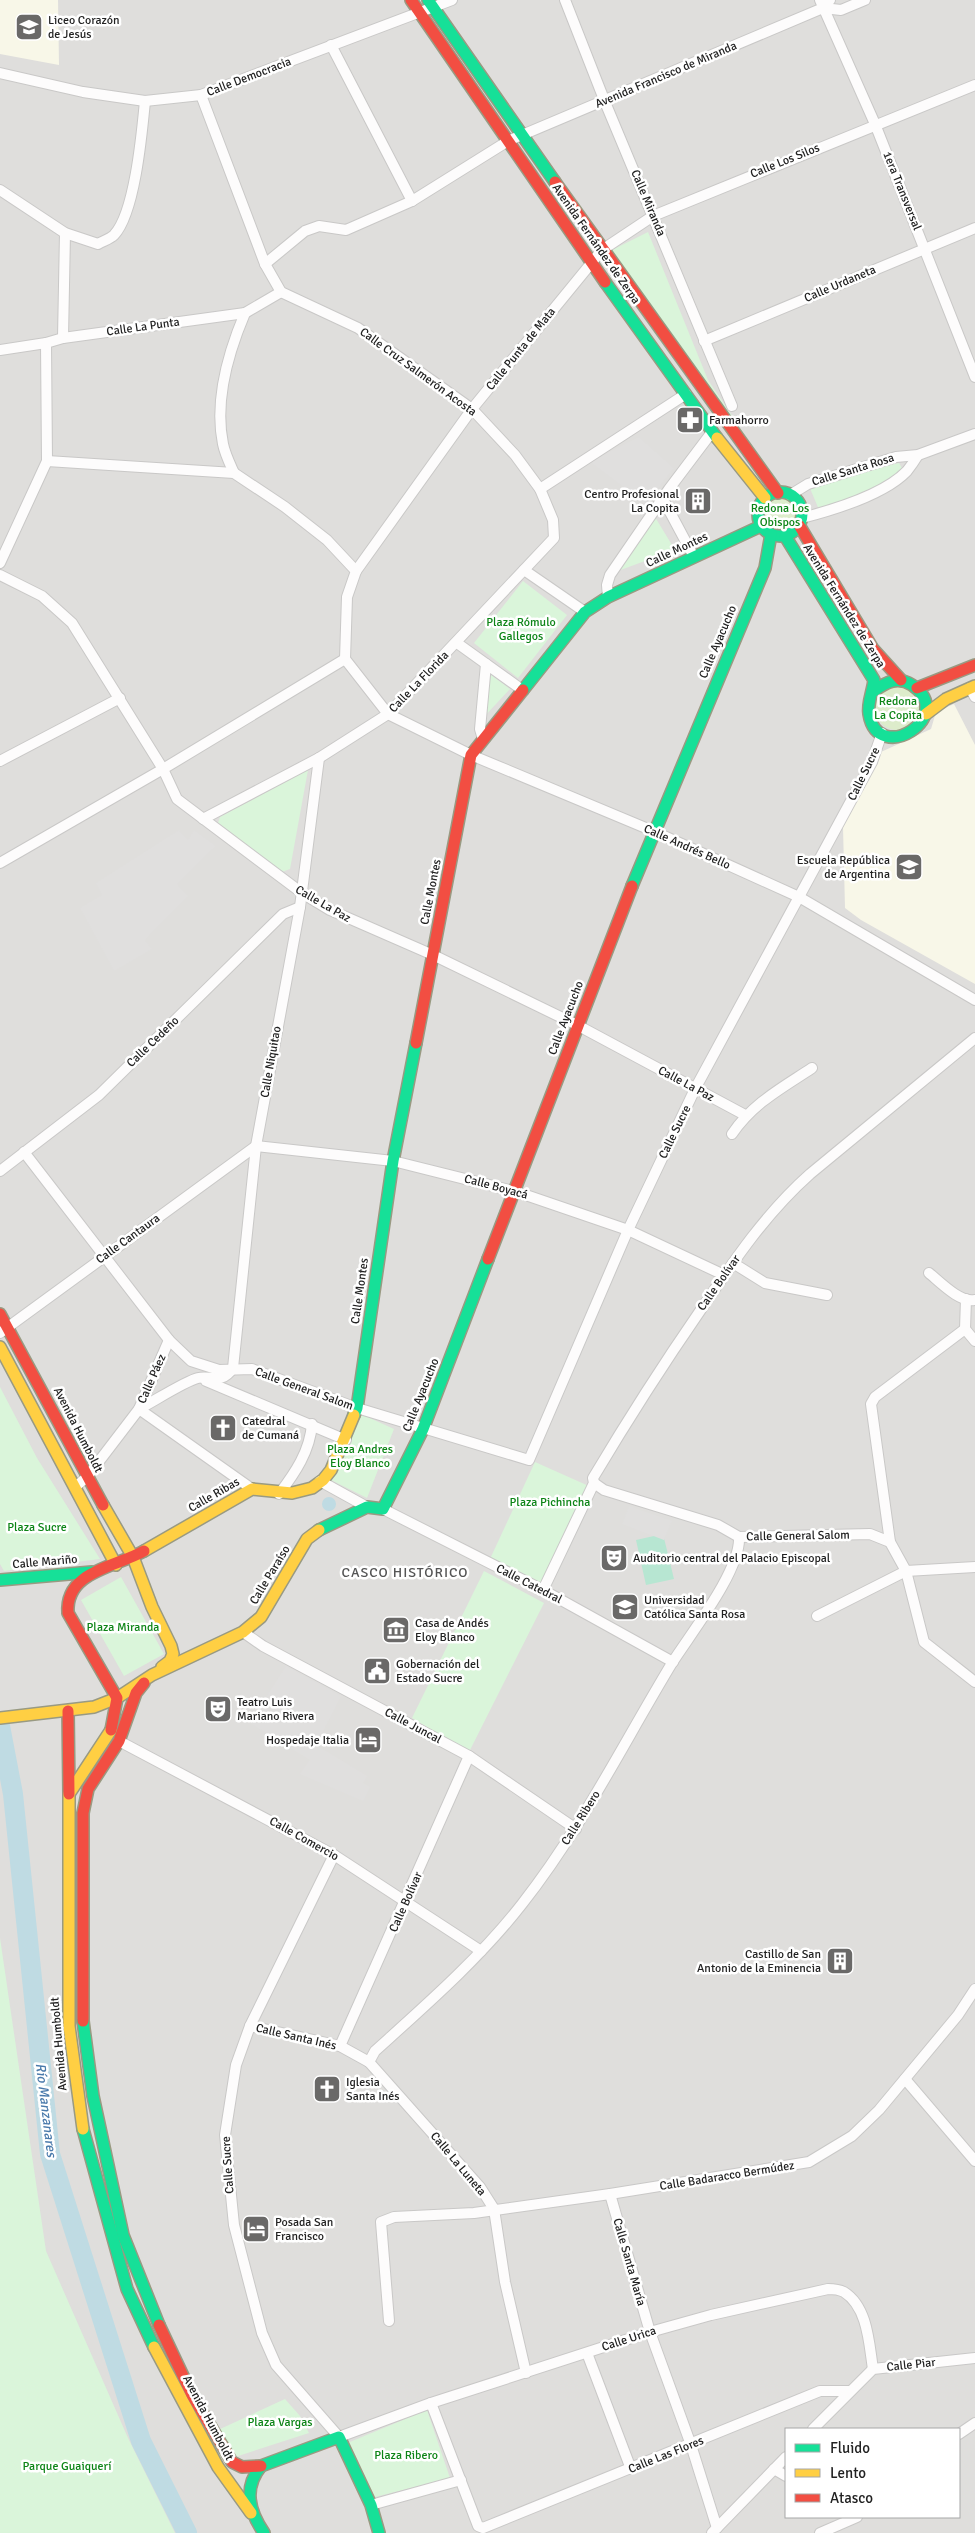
<svg xmlns="http://www.w3.org/2000/svg" width="975" height="2533" font-family="Signika,sans-serif">
  <style>
    .residential { fill: #dfdedc; fill-rule: evenodd }
    .education { fill: #f8f7e8 }
    .grass { fill: #ddeccb }
    .park { fill: #daf5da }
    .pitch { fill: #b7e6d2 }
    .parking { fill: #e0dfde }
    .water { fill: #bfdbe3 }
    .lines { fill: none; stroke-linecap: round; stroke-linejoin: round }
    .river { stroke: #bfdbe3; stroke-width: 20 }
    .street-casing { stroke: #c9c8c7; stroke-width: 12 }
    .fast-casing { stroke: #999a82; stroke-width: 14 }
    .slow-casing { stroke: #999a82; stroke-width: 14 }
    .jam-casing { stroke: #999a82; stroke-width: 14 }
    .street { stroke: #fdfcfc; stroke-width: 10 }
    .fast { stroke: #16e098; stroke-width: 11 }
    .slow { stroke: #ffcf43; stroke-width: 11 }
    .jam { stroke: #f24e42; stroke-width: 11 }
    .labels { text-anchor: middle; dominant-baseline: central; stroke-width: 5; stroke-linejoin: round; paint-order: stroke }
    .poi-label { font-size: 12px; fill: #222; stroke: #fff; text-anchor: start }
    .street-label { font-size: 12px; fill: #222; stroke: #fff }
    .park-label { font-size: 12px; fill: #0c8416; stroke: #fff }
    .neighbourhood-label { font-size: 14px; letter-spacing: 1px; fill: #555; stroke: #fff }
    .water-label { font-size: 14px; font-style: italic; fill: #4a7aab; stroke: #fff }
  </style>
  <rect width="100%" height="100%" fill="#f0eeeb"/>
  <!-- residential -->
  <path class="residential" d="M 0,0 L 975,0 L 975,2533 L 0,2533 ZM 786,2429 L 959,2429 L 959,2517 L 786,2517 Z"/>
  <!-- education -->
  <g class="education">
    <path d="M 0,0 L 58,0 L 59,65 L 0,54 Z"/>
    <path d="M 954,704 L 975,745 L 975,984 L 861,920 L 845,908 L 843,827 L 881,752 L 931,729 L 936,712 Z"/>
  </g>
  <!-- grass -->
  <g class="grass">
    <circle cx="780" cy="515" r="17"/>
    <circle cx="897" cy="708" r="22"/>
  </g>
  <!-- park -->
  <g class="park">
    <path d="M 648,232 L 708,380 L 733,417 L 724,421 L 610,251 Z"/>
    <path d="M 899,463 L 903,470 L 870,491 L 820,512 L 809,486 Z"/>
    <path d="M 655,517 L 675,550 L 615,572 Z"/>
    <path d="M 523,581 L 567,615 L 518,678 L 474,643 Z"/>
    <path d="M 491,675 L 510,689 L 482,719 Z"/>
    <path d="M 308,770 L 290,869 L 282,872 L 218,823 L 220,817 Z"/>
    <path d="M 0,1387 L 37,1458 L 100,1559 L 4,1571 L 0,1564 Z"/>
    <path d="M 354,1411 L 394,1429 L 367,1498 L 327,1478 Z"/>
    <path d="M 535,1462 L 591,1487 L 542,1583 L 490,1559 Z"/>
    <path d="M 484,1571 L 544,1603 L 469,1752 L 412,1718 Z"/>
    <path d="M 121,1577 L 164,1654 L 124,1676 L 81,1600 Z"/>
    <path d="M 0,1938 L 46,2251 L 128,2438 L 175,2533 L 0,2533 Z"/>
    <path d="M 285,2399 L 300,2416 L 309,2433 L 232,2458 L 218,2430 Z"/>
    <path d="M 427,2410 L 450,2478 L 371,2498 L 345,2444 Z"/>
  </g>
  <!-- pitch -->
  <path class="pitch" d="M 663,1534 L 674,1579 L 646,1585 L 636,1540 Z"/>
  <!-- parking -->
  <g class="parking">
    <path d="M 639,437 L 674,468 L 646,504 L 590,462 Z"/>
    <path d="M 179,830 L 188,840 L 194,830 L 216,846 L 177,884 L 188,896 L 145,940 L 152,949 L 114,971 L 80,908 L 102,895 L 96,883 Z"/>
    <path d="M 629,1506 L 672,1521 L 664,1540 L 622,1524 Z"/>
    <path d="M 286,1666 L 341,1696 L 316,1745 L 367,1776 L 363,1783 L 370,1787 L 363,1801 L 300,1774 L 310,1760 L 250,1723 Z"/>
  </g>
  <!-- water -->
  <circle class="water" cx="329" cy="1504" r="7"/>
  <g class="lines">
    <!-- river -->
    <path class="river" d="M 0,1726 L 13,1794 L 50,2154 L 141,2441 L 187,2533"/>
    <!-- street casing -->
    <g class="street-casing">
      <g id="street">
        <path d="M 565,0 L 605,102 L 732,406"/>
        <path d="M 820,0 L 875,124 L 975,377"/>
        <path d="M 823,8 L 841,10 L 865,0"/>
        <path d="M 331,45 L 412,201"/>
        <path d="M 0,73 L 83,92 L 145,101 L 201,95 L 452,0"/>
        <path d="M 201,95 L 265,264 L 281,292 L 358,328 L 472,409 L 515,455 L 540,489 L 553,520 L 554,538 L 388,714 L 319,758 L 203,819"/>
        <path d="M 0,190 L 65,233 L 98,244 C 103,241 110,239 114,235 C 135,213 142,132 145,101"/>
        <path d="M 265,264 L 305,231 L 319,226 L 346,230 L 412,201 L 508,141 L 823,8 L 830,0"/>
        <path d="M 63,338 L 65,233"/>
        <path d="M 704,341 L 975,228"/>
        <path d="M 0,350 L 46,343 L 63,338 L 245,313 L 281,292"/>
        <path d="M 47,461 L 234,473 L 285,507 L 327,540 L 356,571 L 347,597 L 345,659 L 388,714 L 471,755 L 653,831 L 799,897 L 975,1000"/>
        <path d="M 234,473 C 230,464 225,454 223,444 C 214,400 228,353 245,313"/>
        <path d="M 540,489 L 686,394"/>
        <path d="M 790,495 L 808,484 L 896,457 L 918,455 L 975,434"/>
        <path d="M 663,499 L 694,557"/>
        <path d="M 802,518 C 833,510 885,494 907,471 C 911,466 915,460 918,455"/>
        <path d="M 0,563 L 47,461 L 46,343"/>
        <path d="M 524,570 L 585,612"/>
        <path d="M 356,571 L 472,409 L 602,250 L 653,216 L 975,85"/>
        <path d="M 0,575 L 42,596 L 72,623 L 163,769 L 177,799 L 302,893 L 330,910 L 433,955 L 577,1025 L 745,1115"/>
        <path d="M 608,597 L 607,585 L 610,575 L 669,489 L 712,432"/>
        <path d="M 457,643 L 521,689"/>
        <path d="M 970,688 L 975,697"/>
        <path d="M 483,739 L 480,729 L 486,664"/>
        <path d="M 0,761 L 120,698"/>
        <path d="M 0,863 L 163,769 L 345,659"/>
        <path d="M 732,1134 C 753,1103 782,1088 812,1068"/>
        <path d="M 24,1152 L 169,1340 L 191,1361 L 219,1370 L 252,1369 L 357,1408 L 529,1460 L 628,1230 L 695,1089 L 872,762 L 882,733"/>
        <path d="M 0,1171 L 99,1095 L 283,914 L 300,907"/>
        <path d="M 733,1263 L 765,1283 L 827,1295"/>
        <path d="M 929,1273 C 940,1282 960,1303 975,1300"/>
        <path d="M 965,1329 L 875,1397 L 871,1404 L 890,1542 L 906,1571 L 924,1642 L 975,1682"/>
        <path d="M 965,1329 L 966,1299"/>
        <path d="M 965,1329 L 975,1341"/>
        <path d="M 0,1333 L 256,1146 L 393,1161 L 517,1192 L 628,1230 L 724,1275"/>
        <path d="M 206,1381 L 346,1440"/>
        <path d="M 320,1481 L 367,1507"/>
        <path d="M 594,1483 L 604,1490 L 718,1525 L 739,1537 L 870,1534 L 890,1542"/>
        <path d="M 75,1487 L 87,1477 L 139,1409 L 169,1340"/>
        <path d="M 252,1489 L 139,1409 C 153,1402 185,1381 198,1378 C 212,1375 221,1385 233,1368 L 256,1146 L 300,907 L 319,758"/>
        <path d="M 279,1494 C 295,1473 310,1451 312,1424"/>
        <path d="M 383,1509 L 543,1590 L 673,1662"/>
        <path d="M 543,1590 L 594,1483 L 593,1478 C 627,1421 662,1366 700,1311 C 733,1262 765,1214 810,1174 L 975,1038"/>
        <path d="M 817,1616 L 906,1571 L 975,1567"/>
        <path d="M 243,1632 L 263,1646 L 469,1756 L 576,1829"/>
        <path d="M 119,1741 L 334,1855 L 481,1951"/>
        <path d="M 334,1855 L 250,2026 L 236,2065 L 225,2135 L 234,2225 L 262,2333 L 276,2365 L 339,2437 L 431,2403 L 650,2332 L 711,2315 L 828,2289 C 833,2289 840,2290 844,2292 C 868,2307 869,2344 873,2369"/>
        <path d="M 250,2026 L 340,2046 L 369,2062 L 480,2187 L 494,2209 L 505,2282 L 526,2373"/>
        <path d="M 340,2046 L 469,1756"/>
        <path d="M 369,2062 L 375,2051 C 426,2005 480,1958 522,1904 C 581,1829 623,1744 672,1663 C 691,1633 741,1570 739,1537"/>
        <path d="M 905,2079 L 975,2161"/>
        <path d="M 610,2194 L 650,2332 L 691,2445 L 717,2528"/>
        <path d="M 389,2321 L 381,2222 L 394,2217 L 474,2213 L 610,2194 L 809,2162 L 852,2136 L 879,2110 L 958,2015 L 975,1989"/>
        <path d="M 587,2353 L 631,2469"/>
        <path d="M 431,2403 L 478,2526 L 483,2528 L 820,2391 L 850,2391"/>
        <path d="M 813,2429 L 873,2369 L 975,2358"/>
        <path d="M 959,2434 L 975,2423"/>
        <path d="M 774,2469 L 786,2476"/>
        <path d="M 371,2505 L 461,2480"/>
        <path d="M 712,2533 L 786,2457"/>
        <path d="M 820,2533 L 857,2517"/>
      </g>
    </g>
    <!-- fast casing -->
    <g class="fast-casing">
      <g id="fast">
        <path d="M 428,0 L 555,182"/>
        <path d="M 605,282 L 717,438"/>
        <circle cx="780" cy="514" r="22"/>
        <path d="M 785,536 L 874,680 C 873,691 867,703 869,714 C 878,767 958,716 912,685 C 898,676 886,682 874,691"/>
        <path d="M 523,690 L 585,612 L 608,597 L 761,526"/>
        <path d="M 632,886 L 765,568 L 771,534"/>
        <path d="M 354,1415 L 357,1408 L 393,1161 L 416,1043"/>
        <path d="M 319,1530 L 367,1507 L 383,1509 L 423,1429 L 488,1259"/>
        <path d="M 0,1580 L 92,1572"/>
        <path d="M 83,2021 L 93,2096 L 123,2235 L 159,2325"/>
        <path d="M 83,2129 L 127,2289 L 154,2347"/>
        <path d="M 264,2533 C 249,2511 243,2488 261,2466 L 339,2437 L 371,2505 L 379,2533"/>
      </g>
    </g>
    <!-- slow casing -->
    <g class="slow-casing">
      <g id="slow">
        <path d="M 717,438 L 765,498"/>
        <path d="M 926,714 L 946,699 L 975,686"/>
        <path d="M 0,1347 L 116,1565"/>
        <path d="M 103,1505 L 133,1557 L 152,1607 L 171,1646 L 173,1654 L 170,1661 L 162,1667"/>
        <path d="M 144,1551 L 252,1489 L 292,1493 L 312,1488 L 323,1480 L 331,1470 L 354,1415"/>
        <path d="M 0,1718 L 94,1707 L 117,1698 L 152,1675 L 243,1632 L 261,1617 L 307,1539 L 319,1530"/>
        <path d="M 83,2129 L 69,2026 L 69,1794 L 111,1730"/>
        <path d="M 154,2347 L 218,2467 L 251,2513"/>
      </g>
    </g>
    <!-- jam casing -->
    <g class="jam-casing">
      <g id="jam">
        <path d="M 411,0 L 605,282"/>
        <path d="M 555,182 L 778,493"/>
        <path d="M 799,525 L 873,649 L 901,680"/>
        <path d="M 917,688 L 975,665"/>
        <path d="M 416,1043 L 471,755 L 523,690"/>
        <path d="M 488,1259 L 632,886"/>
        <path d="M 0,1314 L 103,1505"/>
        <path d="M 68,1711 L 69,1794"/>
        <path d="M 111,1730 L 117,1698 L 68,1613 C 65,1571 116,1567 144,1551"/>
        <path d="M 83,2021 L 83,1813 L 88,1789 L 119,1741 L 136,1693 L 144,1683"/>
        <path d="M 159,2325 L 192,2395 L 232,2462 L 242,2467 L 261,2466"/>
      </g>
    </g>
    <!-- street -->
    <use href="#street" class="street"/>
    <!-- fast -->
    <use href="#fast" class="fast"/>
    <!-- slow -->
    <use href="#slow" class="slow"/>
    <!-- jam -->
    <use href="#jam" class="jam"/>
  </g>
  <!-- icons -->
  <defs>
    <g id="school-square" transform="scale(1.4375)"><rect x="-9" y="-9" width="18" height="18" rx="4" fill="#6a6968" stroke="#fff"/><path d="M0-5L7-2L0 1L-7-2ZM-4 1L0 2.5L4 1V4Q0 6-4 4Z" fill="#fff"/></g>
    <g id="pharmacy-square" transform="scale(1.4375)"><rect x="-9" y="-9" width="18" height="18" rx="4" fill="#6a6968" stroke="#fff"/><path d="M-2-6h4v4h4v4h-4v4h-4v-4h-4v-4h4Z" fill="#fff"/></g>
    <g id="building-square" transform="scale(1.4375)"><rect x="-9" y="-9" width="18" height="18" rx="4" fill="#6a6968" stroke="#fff"/><path d="M-4-6H4V6H1V3H-1V6H-4ZM-2.5-4.3h1.7v1.8h-1.7ZM.8-4.3h1.7v1.8H.8ZM-2.5-1h1.7V.8h-1.7ZM.8-1h1.7V.8H.8Z" fill="#fff"/></g>
    <g id="church-square" transform="scale(1.4375)"><rect x="-9" y="-9" width="18" height="18" rx="4" fill="#6a6968" stroke="#fff"/><path d="M-1.2-6h2.4v3.5h3.3v2.4h-3.3V6h-2.4V-.1h-3.3v-2.4h3.3Z" fill="#fff"/></g>
    <g id="theatre-square" transform="scale(1.4375)"><rect x="-9" y="-9" width="18" height="18" rx="4" fill="#6a6968" stroke="#fff"/><path d="M-5-5.5Q0-4 5-5.5V0Q5 5 0 6Q-5 5-5 0ZM-3.3-2.5H-1v1.5H-3.3ZM1-2.5H3.3v1.5H1ZM-2.8 1Q0 5.5 2.8 1Z" fill="#fff"/></g>
    <g id="university-square" transform="scale(1.4375)"><rect x="-9" y="-9" width="18" height="18" rx="4" fill="#6a6968" stroke="#fff"/><path d="M0-5L7-2L0 1L-7-2ZM-4 1L0 2.5L4 1V4Q0 6-4 4Z" fill="#fff"/></g>
    <g id="museum-square" transform="scale(1.4375)"><rect x="-9" y="-9" width="18" height="18" rx="4" fill="#6a6968" stroke="#fff"/><path d="M0-6L6-3V-2H-6V-3ZM-5-1h2V3h-2ZM-1-1h2V3h-2ZM3-1h2V3H3ZM-6 4H6V6H-6Z" fill="#fff"/></g>
    <g id="civic-square" transform="scale(1.4375)"><rect x="-9" y="-9" width="18" height="18" rx="4" fill="#6a6968" stroke="#fff"/><path d="M-.6-6.5H3V-4.5H.6V-3L4-1V1h2V6H-6V1h2V-1L-.6-3ZM-1.2 2.5V6h2.4V2.5Z" fill="#fff"/></g>
    <g id="hotel-square" transform="scale(1.4375)"><rect x="-9" y="-9" width="18" height="18" rx="4" fill="#6a6968" stroke="#fff"/><path d="M-6-4.5h1.5V1H6V5H4.5V3h-9V5H-6ZM-4 0a1.8 1.8 0 1 1 3.6 0ZM.5 0V-2.5h3Q6-2.5 6 0Z" fill="#fff"/></g>
  </defs>
  <g fill-rule="evenodd">
    <use href="#school-square" x="29" y="27"/>
    <use href="#pharmacy-square" x="690" y="420"/>
    <use href="#building-square" x="698" y="501"/>
    <use href="#school-square" x="909" y="867"/>
    <use href="#church-square" x="223" y="1428"/>
    <use href="#theatre-square" x="614" y="1558"/>
    <use href="#university-square" x="625" y="1607"/>
    <use href="#museum-square" x="396" y="1630"/>
    <use href="#civic-square" x="377" y="1671"/>
    <use href="#theatre-square" x="218" y="1709"/>
    <use href="#hotel-square" x="368" y="1740"/>
    <use href="#building-square" x="840" y="1961"/>
    <use href="#church-square" x="327" y="2089"/>
    <use href="#hotel-square" x="256" y="2229"/>
  </g>
  <g class="labels">
    <!-- poi labels -->
    <g class="poi-label">
      <text x="48" y="20">Liceo Corazón<tspan x="48" dy="14">de Jesús</tspan></text>
      <text x="709" y="420">Farmahorro</text>
      <text x="679" y="494" text-anchor="end">Centro Profesional<tspan x="679" dy="14">La Copita</tspan></text>
      <text x="890" y="860" text-anchor="end">Escuela República<tspan x="890" dy="14">de Argentina</tspan></text>
      <text x="242" y="1421">Catedral<tspan x="242" dy="14">de Cumaná</tspan></text>
      <text x="633" y="1558">Auditorio central del Palacio Episcopal</text>
      <text x="644" y="1600">Universidad<tspan x="644" dy="14">Católica Santa Rosa</tspan></text>
      <text x="415" y="1623">Casa de Andés<tspan x="415" dy="14">Eloy Blanco</tspan></text>
      <text x="396" y="1664">Gobernación del<tspan x="396" dy="14">Estado Sucre</tspan></text>
      <text x="237" y="1702">Teatro Luis<tspan x="237" dy="14">Mariano Rivera</tspan></text>
      <text x="349" y="1740" text-anchor="end">Hospedaje Italia</text>
      <text x="821" y="1954" text-anchor="end">Castillo de San<tspan x="821" dy="14">Antonio de la Eminencia</tspan></text>
      <text x="346" y="2082">Iglesia<tspan x="346" dy="14">Santa Inés</tspan></text>
      <text x="275" y="2222">Posada San<tspan x="275" dy="14">Francisco</tspan></text>
    </g>
    <!-- street labels -->
    <g class="street-label">
      <text transform="translate(666 75) rotate(-23)">Avenida Francisco de Miranda</text>
      <text transform="translate(249 77) rotate(-21)">Calle Democracia</text>
      <text transform="translate(785 161) rotate(-22)">Calle Los Silos</text>
      <text transform="translate(902 191) rotate(68)">1era Transversal</text>
      <text transform="translate(648 203) rotate(67)">Calle Miranda</text>
      <text transform="translate(596 244) rotate(55)">Avenida Fernández de Zerpa</text>
      <text transform="translate(840 284) rotate(-23)">Calle Urdaneta</text>
      <text transform="translate(143 327) rotate(-8)">Calle La Punta</text>
      <text transform="translate(521 349) rotate(-51)">Calle Punta de Mata</text>
      <text transform="translate(418 372) rotate(36)">Calle Cruz Salmerón Acosta</text>
      <text transform="translate(853 470) rotate(-17)">Calle Santa Rosa</text>
      <text transform="translate(677 550) rotate(-25)">Calle Montes</text>
      <text transform="translate(844 606) rotate(58)">Avenida Fernández de Zerpa</text>
      <text transform="translate(718 642) rotate(-67)">Calle Ayacucho</text>
      <text transform="translate(419 682) rotate(-46)">Calle La Florida</text>
      <text transform="translate(864 774) rotate(-64)">Calle Sucre</text>
      <text transform="translate(687 847) rotate(24)">Calle Andrés Bello</text>
      <text transform="translate(431 892) rotate(-79)">Calle Montes</text>
      <text transform="translate(323 904) rotate(30)">Calle La Paz</text>
      <text transform="translate(566 1018) rotate(-69)">Calle Ayacucho</text>
      <text transform="translate(153 1042) rotate(-44)">Calle Cedeño</text>
      <text transform="translate(271 1062) rotate(-80)">Calle Niquitao</text>
      <text transform="translate(686 1084) rotate(28)">Calle La Paz</text>
      <text transform="translate(675 1132) rotate(-64)">Calle Sucre</text>
      <text transform="translate(496 1187) rotate(15)">Calle Boyacá</text>
      <text transform="translate(128 1239) rotate(-36)">Calle Cantaura</text>
      <text transform="translate(719 1283) rotate(-55)">Calle Bolívar</text>
      <text transform="translate(360 1291) rotate(-82)">Calle Montes</text>
      <text transform="translate(152 1379) rotate(-66)">Calle Páez</text>
      <text transform="translate(304 1389) rotate(20)">Calle General Salom</text>
      <text transform="translate(421 1395) rotate(-68)">Calle Ayacucho</text>
      <text transform="translate(78 1430) rotate(63)">Avenida Humboldt</text>
      <text transform="translate(214 1495) rotate(-30)">Calle Ribas</text>
      <text transform="translate(798 1536) rotate(-1)">Calle General Salom</text>
      <text transform="translate(45 1562) rotate(-5)">Calle Mariño</text>
      <text transform="translate(270 1575) rotate(-59)">Calle Paraíso</text>
      <text transform="translate(529 1584) rotate(27)">Calle Catedral</text>
      <text transform="translate(413 1726) rotate(28)">Calle Juncal</text>
      <text transform="translate(581 1818) rotate(-58)">Calle Ribero</text>
      <text transform="translate(304 1839) rotate(29)">Calle Comercio</text>
      <text transform="translate(406 1902) rotate(-66)">Calle Bolívar</text>
      <text transform="translate(296 2037) rotate(13)">Calle Santa Inés</text>
      <text transform="translate(59 2044) rotate(-95)">Avenida Humboldt</text>
      <text transform="translate(458 2164) rotate(50)">Calle La Luneta</text>
      <text transform="translate(228 2165) rotate(-94)">Calle Sucre</text>
      <text transform="translate(727 2176) rotate(-9)">Calle Badaracco Bermúdez</text>
      <text transform="translate(629 2262) rotate(74)">Calle Santa María</text>
      <text transform="translate(629 2339) rotate(-18)">Calle Urica</text>
      <text transform="translate(911 2365) rotate(-6)">Calle Piar</text>
      <text transform="translate(208 2418) rotate(62)">Avenida Humboldt</text>
      <text transform="translate(666 2455) rotate(-22)">Calle Las Flores</text>
    </g>
    <!-- park labels -->
    <g class="park-label">
      <text x="780" y="508">Redona Los<tspan x="780" dy="14">Obispos</tspan></text>
      <text x="521" y="622">Plaza Rómulo<tspan x="521" dy="14">Gallegos</tspan></text>
      <text x="898" y="701">Redona<tspan x="898" dy="14">La Copita</tspan></text>
      <text x="360" y="1449">Plaza Andres<tspan x="360" dy="14">Eloy Blanco</tspan></text>
      <text x="550" y="1502">Plaza Pichincha</text>
      <text x="37" y="1527">Plaza Sucre</text>
      <text x="123" y="1627">Plaza Miranda</text>
      <text x="280" y="2422">Plaza Vargas</text>
      <text x="406" y="2455">Plaza Ribero</text>
      <text x="67" y="2466">Parque Guaiquerí</text>
    </g>
    <!-- neighbourhood labels -->
    <g class="neighbourhood-label">
      <text x="405" y="1572">CASCO HISTÓRICO</text>
    </g>
    <!-- water labels -->
    <g class="water-label">
      <text transform="translate(46 2110) rotate(83)">Río Manzanares</text>
    </g>
  </g>
  <!-- legend -->
  <rect x="785" y="2428" width="175" height="90" fill="#ffffff" stroke="#a7a7a7"/>
  <rect x="795" y="2444" width="25" height="8" fill="#16e098" stroke="#a7a7a7"/>
  <text x="830" y="2453" font-size="15" fill="#222222">Fluido</text>
  <rect x="795" y="2469" width="25" height="8" fill="#ffcf43" stroke="#a7a7a7"/>
  <text x="830" y="2478" font-size="15" fill="#222222">Lento</text>
  <rect x="795" y="2494" width="25" height="8" fill="#f24e42" stroke="#a7a7a7"/>
  <text x="830" y="2503" font-size="15" fill="#222222">Atasco</text>
</svg>
